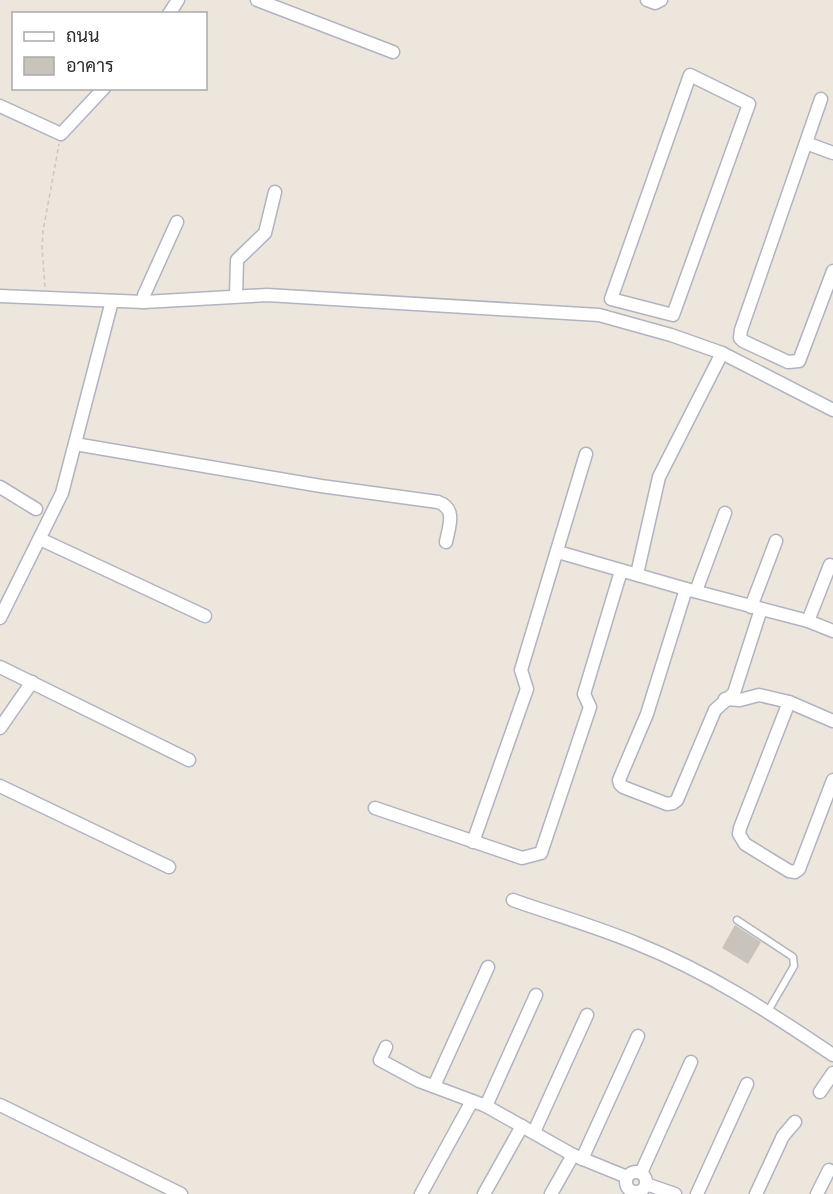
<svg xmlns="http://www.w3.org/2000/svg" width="833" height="1194" font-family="Rubik,Sarabun,sans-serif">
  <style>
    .building { fill: #c9c4bb }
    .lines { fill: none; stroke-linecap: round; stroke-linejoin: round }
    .service-casing { stroke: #b1b4bf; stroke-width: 9 }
    .minor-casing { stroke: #b1b4bf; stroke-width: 15 }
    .path { stroke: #c8c8c8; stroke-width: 1.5; stroke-dasharray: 4.5 3; stroke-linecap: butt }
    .service { stroke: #fff; stroke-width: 6 }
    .minor { stroke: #fff; stroke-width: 12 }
  </style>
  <rect width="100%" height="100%" fill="#ede6dd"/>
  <!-- building -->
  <path class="building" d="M 735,925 L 761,942 L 748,964 L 722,948 Z"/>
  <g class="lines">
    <!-- service casing -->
    <g class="service-casing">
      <path id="service" d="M 737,920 L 793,957 L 794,966 L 768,1011"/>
    </g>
    <!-- minor casing -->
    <g class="minor-casing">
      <g id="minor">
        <path d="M 257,0 L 393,52"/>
        <path d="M 647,0 L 655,3 L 661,0"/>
        <path d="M 169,14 L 178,0"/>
        <path d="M 690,75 L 749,104 L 673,315 L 611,299 Z"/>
        <path d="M 821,99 L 741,330 L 740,338 L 743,341 L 788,362 L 799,361 L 833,271"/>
        <path d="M 0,106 L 61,134 L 104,88"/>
        <path d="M 806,143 L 833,153"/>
        <path d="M 0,296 L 144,302 L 267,295 L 599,315 L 671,335 L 722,353 L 833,410"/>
        <path d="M 236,296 L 237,260 L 265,233 L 275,192"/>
        <path d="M 144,302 L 144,295 L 177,222"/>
        <path d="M 75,444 L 321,486 L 438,502 C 457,509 449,526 446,542"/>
        <path d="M 0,487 L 36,509"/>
        <path d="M 40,539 L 205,616"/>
        <path d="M 558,552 L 686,589 L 808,621 L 833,631"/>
        <path d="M 637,574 L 659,477 L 722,353"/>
        <path d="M 686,589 L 647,714 L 619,780 L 620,784 L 623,787 L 667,804 L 673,803 L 677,800 L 715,710 L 734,693 L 761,609"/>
        <path d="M 696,591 L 725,513"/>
        <path d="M 751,607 L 776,541"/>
        <path d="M 0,618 L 62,493 L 112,301"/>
        <path d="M 808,621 L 830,565"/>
        <path d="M 0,667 L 189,760"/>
        <path d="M 725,699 L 740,700 L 759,695 L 789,702"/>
        <path d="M 833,721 L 789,702 L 740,828 L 739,834 L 745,844 L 789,871 L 795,872 L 799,869 L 833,780"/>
        <path d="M 0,728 L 32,682"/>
        <path d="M 0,786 L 169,867"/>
        <path d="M 375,808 L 522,858 L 541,853 L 590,707 L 584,694 L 621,571"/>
        <path d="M 473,842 L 527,689 L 521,670 L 586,454"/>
        <path d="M 513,900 C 555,915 598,927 638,944 C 708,972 771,1013 833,1055"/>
        <path d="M 386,1047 L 380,1060 L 419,1081 L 486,1106 L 573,1155 L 627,1177"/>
        <path d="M 434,1086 L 488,967"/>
        <path d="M 820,1092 L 833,1073"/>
        <path d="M 0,1105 L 181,1194"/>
        <path d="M 486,1106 L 536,995"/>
        <path d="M 534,1132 L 587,1015"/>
        <path d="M 582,1159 L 638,1036"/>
        <circle cx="636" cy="1182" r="10"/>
        <path d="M 641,1173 L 691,1062"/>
        <path d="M 646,1184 L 675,1194"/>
        <path d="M 421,1194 L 472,1101"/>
        <path d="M 484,1194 L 522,1126"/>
        <path d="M 551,1194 L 573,1155"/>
        <path d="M 697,1194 L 747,1084"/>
        <path d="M 756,1194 L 783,1136 L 795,1122"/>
        <path d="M 817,1194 L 829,1170"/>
      </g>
    </g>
    <!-- path -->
    <path class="path" d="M 45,287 L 42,248 L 43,231 L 59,144"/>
    <!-- service -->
    <use href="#service" class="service"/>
    <!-- minor -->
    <use href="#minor" class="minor"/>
  </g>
  <!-- legend -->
  <rect x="12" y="12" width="195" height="78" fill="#ffffff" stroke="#aaaaaa" stroke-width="1.5"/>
  <rect x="24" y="32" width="30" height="9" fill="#ffffff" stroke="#aaaaaa" stroke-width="1.5"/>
  <text x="66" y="42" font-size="18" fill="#2b2b2b">ถนน</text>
  <rect x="24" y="57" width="30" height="18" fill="#c9c4bb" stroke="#aaaaaa" stroke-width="1.5"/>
  <text x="66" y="72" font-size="18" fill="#2b2b2b">อาคาร</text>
</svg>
